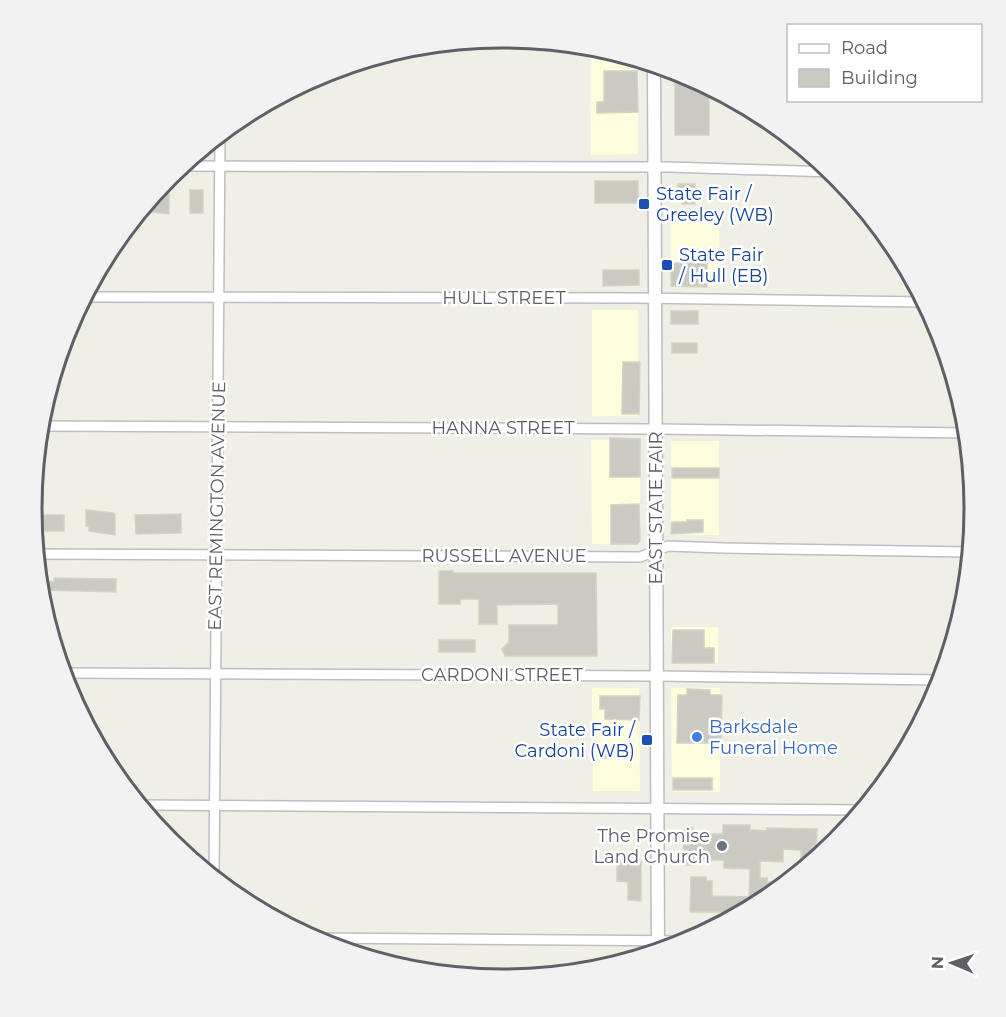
<svg xmlns="http://www.w3.org/2000/svg" width="1006" height="1017" font-family="Montserrat,sans-serif">
  <style>
    .commercial { fill: #fdfcdd }
    .building { fill: #cacac2; stroke: #d4d2c4; stroke-width: 1.5 }
    .lines { fill: none; stroke-linecap: round; stroke-linejoin: round }
    .street-casing { stroke: #bdbec4; stroke-width: 12 }
    .secondary-casing { stroke: #bbbdc3; stroke-width: 15 }
    .street { stroke: #fff; stroke-width: 9 }
    .secondary { stroke: #fff; stroke-width: 12 }
    .transit-dot { fill: #1a4fb4; stroke: #fff; stroke-width: 2 }
    .shop-dot { fill: #3f7fe0; stroke: #fff; stroke-width: 2 }
    .worship-dot { fill: #6b7280; stroke: #fff; stroke-width: 2 }
    .labels { text-anchor: middle; dominant-baseline: central; stroke-width: 5; stroke-linejoin: round; paint-order: stroke }
    .transit-label { font-size: 18px; fill: #164399; stroke: #fff; text-anchor: start }
    .street-label { font-size: 18px; fill: #5d6066; stroke: #fff }
    .shop-label { font-size: 18px; fill: #366cbe; stroke: #fff; text-anchor: start }
    .worship-label { font-size: 18px; fill: #5b616d; stroke: #fff; text-anchor: end }
    .rim { fill: none; stroke: #5d6066; stroke-width: 3 }
  </style>
  <rect width="100%" height="100%" fill="#f0efe6"/>
  <!-- commercial -->
  <g class="commercial">
    <path d="M 590,46 L 638,59 L 638,154 L 591,155 Z"/>
    <path d="M 670,216 L 719,216 L 720,286 L 671,287 Z"/>
    <rect x="592" y="310" width="46" height="106"/>
    <path d="M 640,439 L 640,544 L 592,544 L 591,440 Z"/>
    <rect x="671" y="441" width="48" height="94"/>
    <rect x="671" y="627" width="47" height="36"/>
    <path d="M 592,688 L 639,688 L 640,791 L 593,791 Z"/>
    <path d="M 671,688 L 720,688 L 720,792 L 672,792 Z"/>
    <path d="M 599,956 L 641,956 L 641,957 L 599,970 Z"/>
  </g>
  <!-- building -->
  <g class="building">
    <path d="M 604,71 L 637,71 L 638,112 L 597,113 L 597,102 L 604,102 Z"/>
    <path d="M 675,75 L 687,75 L 709,87 L 709,135 L 675,135 Z"/>
    <rect x="595" y="181" width="43" height="22"/>
    <path d="M 678,184 L 695,184 L 695,204 L 682,204 L 682,195 L 678,195 Z"/>
    <rect x="190" y="190" width="13" height="23"/>
    <path d="M 154,194 L 169,194 L 169,214 L 140,211 Z"/>
    <path d="M 671,263 L 707,263 L 707,287 L 671,286 Z"/>
    <path d="M 603,270 L 639,270 L 639,285 L 603,286 Z"/>
    <rect x="671" y="311" width="27" height="13"/>
    <rect x="672" y="343" width="25" height="10"/>
    <path d="M 623,362 L 640,362 L 639,414 L 622,414 Z"/>
    <path d="M 610,438 L 640,439 L 640,477 L 610,477 Z"/>
    <rect x="672" y="468" width="47" height="10"/>
    <path d="M 639,504 L 640,541 L 637,544 L 611,544 L 611,505 Z"/>
    <path d="M 86,510 L 113,513 L 115,514 L 115,535 L 89,531 L 89,526 L 86,526 Z"/>
    <path d="M 181,514 L 181,533 L 136,534 L 135,515 Z"/>
    <rect x="34" y="515" width="30" height="16"/>
    <path d="M 687,520 L 703,520 L 703,532 L 671,534 L 672,522 L 687,522 Z"/>
    <path d="M 439,571 L 453,571 L 453,573 L 596,573 L 597,656 L 505,656 L 502,649 L 509,642 L 509,625 L 558,625 L 558,604 L 497,605 L 497,624 L 479,624 L 479,599 L 460,599 L 460,604 L 439,604 Z"/>
    <path d="M 54,578 L 116,579 L 116,592 L 48,590 L 48,595 L 40,595 L 39,581 L 54,582 Z"/>
    <path d="M 673,630 L 704,630 L 704,648 L 714,648 L 714,663 L 672,663 Z"/>
    <rect x="439" y="640" width="36" height="12"/>
    <path d="M 687,689 L 710,690 L 710,695 L 722,695 L 721,743 L 677,743 L 678,695 L 687,695 Z"/>
    <path d="M 600,696 L 640,696 L 639,720 L 605,719 L 605,709 L 600,709 Z"/>
    <rect x="600" y="748" width="12" height="10"/>
    <rect x="673" y="778" width="39" height="12"/>
    <path d="M 723,825 L 750,825 L 750,830 L 767,831 L 767,828 L 817,829 L 816,846 L 812,846 L 812,862 L 801,861 L 801,850 L 783,849 L 783,862 L 760,861 L 760,878 L 767,878 L 767,882 L 787,883 L 765,901 L 743,912 L 690,912 L 691,877 L 706,877 L 706,881 L 712,881 L 712,896 L 749,897 L 750,869 L 724,868 L 724,860 L 693,860 L 693,865 L 684,865 L 683,834 L 685,834 L 685,828 L 693,828 L 693,834 L 723,834 Z"/>
    <path d="M 617,861 L 641,862 L 641,901 L 628,900 L 628,882 L 617,881 Z"/>
  </g>
  <g class="lines">
    <!-- street casing -->
    <g class="street-casing">
      <g id="street">
        <path d="M 180,166 L 668,167 L 832,172"/>
        <path d="M 84,297 L 638,298 L 925,302"/>
        <path d="M 40,426 L 656,429 L 967,433"/>
        <path d="M 36,554 L 640,557 L 668,546 L 723,548 L 970,552"/>
        <path d="M 63,673 L 657,676 L 941,680"/>
        <path d="M 139,805 L 863,810"/>
        <path d="M 214,878 L 220,133"/>
        <path d="M 311,938 L 689,941"/>
      </g>
    </g>
    <!-- secondary casing -->
    <g class="secondary-casing">
      <path id="secondary" d="M 654,64 L 658,952"/>
    </g>
    <!-- street -->
    <use href="#street" class="street"/>
    <!-- secondary -->
    <use href="#secondary" class="secondary"/>
  </g>
  <!-- markers -->
  <g class="transit-dot">
    <rect x="638" y="198" width="12" height="12" rx="3"/>
    <rect x="661" y="259" width="12" height="12" rx="3"/>
    <rect x="641" y="734" width="12" height="12" rx="3"/>
  </g>
  <circle class="shop-dot" cx="697" cy="737" r="6"/>
  <circle class="worship-dot" cx="722" cy="846" r="6"/>
  <g class="labels">
    <!-- transit labels -->
    <g class="transit-label">
      <text x="656" y="194">State Fair /<tspan x="656" dy="21">Greeley (WB)</tspan></text>
      <text x="679" y="255">State Fair<tspan x="679" dy="21">/ Hull (EB)</tspan></text>
      <text x="635" y="730" text-anchor="end">State Fair /<tspan x="635" dy="21">Cardoni (WB)</tspan></text>
    </g>
    <!-- street labels -->
    <g class="street-label">
      <text x="504" y="298">HULL STREET</text>
      <text x="503" y="428">HANNA STREET</text>
      <text transform="translate(217 506) rotate(-89)">EAST REMINGTON AVENUE</text>
      <text transform="translate(656 508) rotate(-90)">EAST STATE FAIR</text>
      <text x="504" y="556">RUSSELL AVENUE</text>
      <text x="502" y="675">CARDONI STREET</text>
    </g>
    <!-- shop labels -->
    <g class="shop-label">
      <text x="709" y="727">Barksdale<tspan x="709" dy="21">Funeral Home</tspan></text>
    </g>
    <!-- worship labels -->
    <g class="worship-label">
      <text x="710" y="836">The Promise<tspan x="710" dy="21">Land Church</tspan></text>
    </g>
  </g>
  <!-- crop -->
  <path d="M0 0H1006V1017H0ZM502 48H504A460 460 0 0 1 964 508V509A460 460 0 0 1 504 969H502A460 460 0 0 1 42 509V508A460 460 0 0 1 502 48Z" fill="#f2f2f3" fill-rule="evenodd"/>
  <path class="rim" d="M502 48H504A460 460 0 0 1 964 508V509A460 460 0 0 1 504 969H502A460 460 0 0 1 42 509V508A460 460 0 0 1 502 48Z"/>
  <!-- legend -->
  <rect x="787" y="24" width="195" height="78" fill="#ffffff" stroke="#bebfc2" stroke-width="1.5"/>
  <rect x="799" y="44" width="30" height="9" fill="#ffffff" stroke="#bebfc2" stroke-width="1.5"/>
  <text x="841" y="54" font-size="18" fill="#5d6066">Road</text>
  <rect x="799" y="69" width="30" height="18" fill="#cacac2" stroke="#bebfc2" stroke-width="1.5"/>
  <text x="841" y="84" font-size="18" fill="#5d6066">Building</text>
  <!-- north arrow -->
  <g transform="translate(952 963) rotate(272)" stroke="#ffffff" stroke-width="4.5" paint-order="stroke">
  <path d="M0-4.5L10 22L0 15L-10 22Z" fill="#5d6066"/>
  <text y="-9" font-size="16" font-weight="bold" text-anchor="middle" fill="#5d6066">N</text>
  </g>
</svg>
